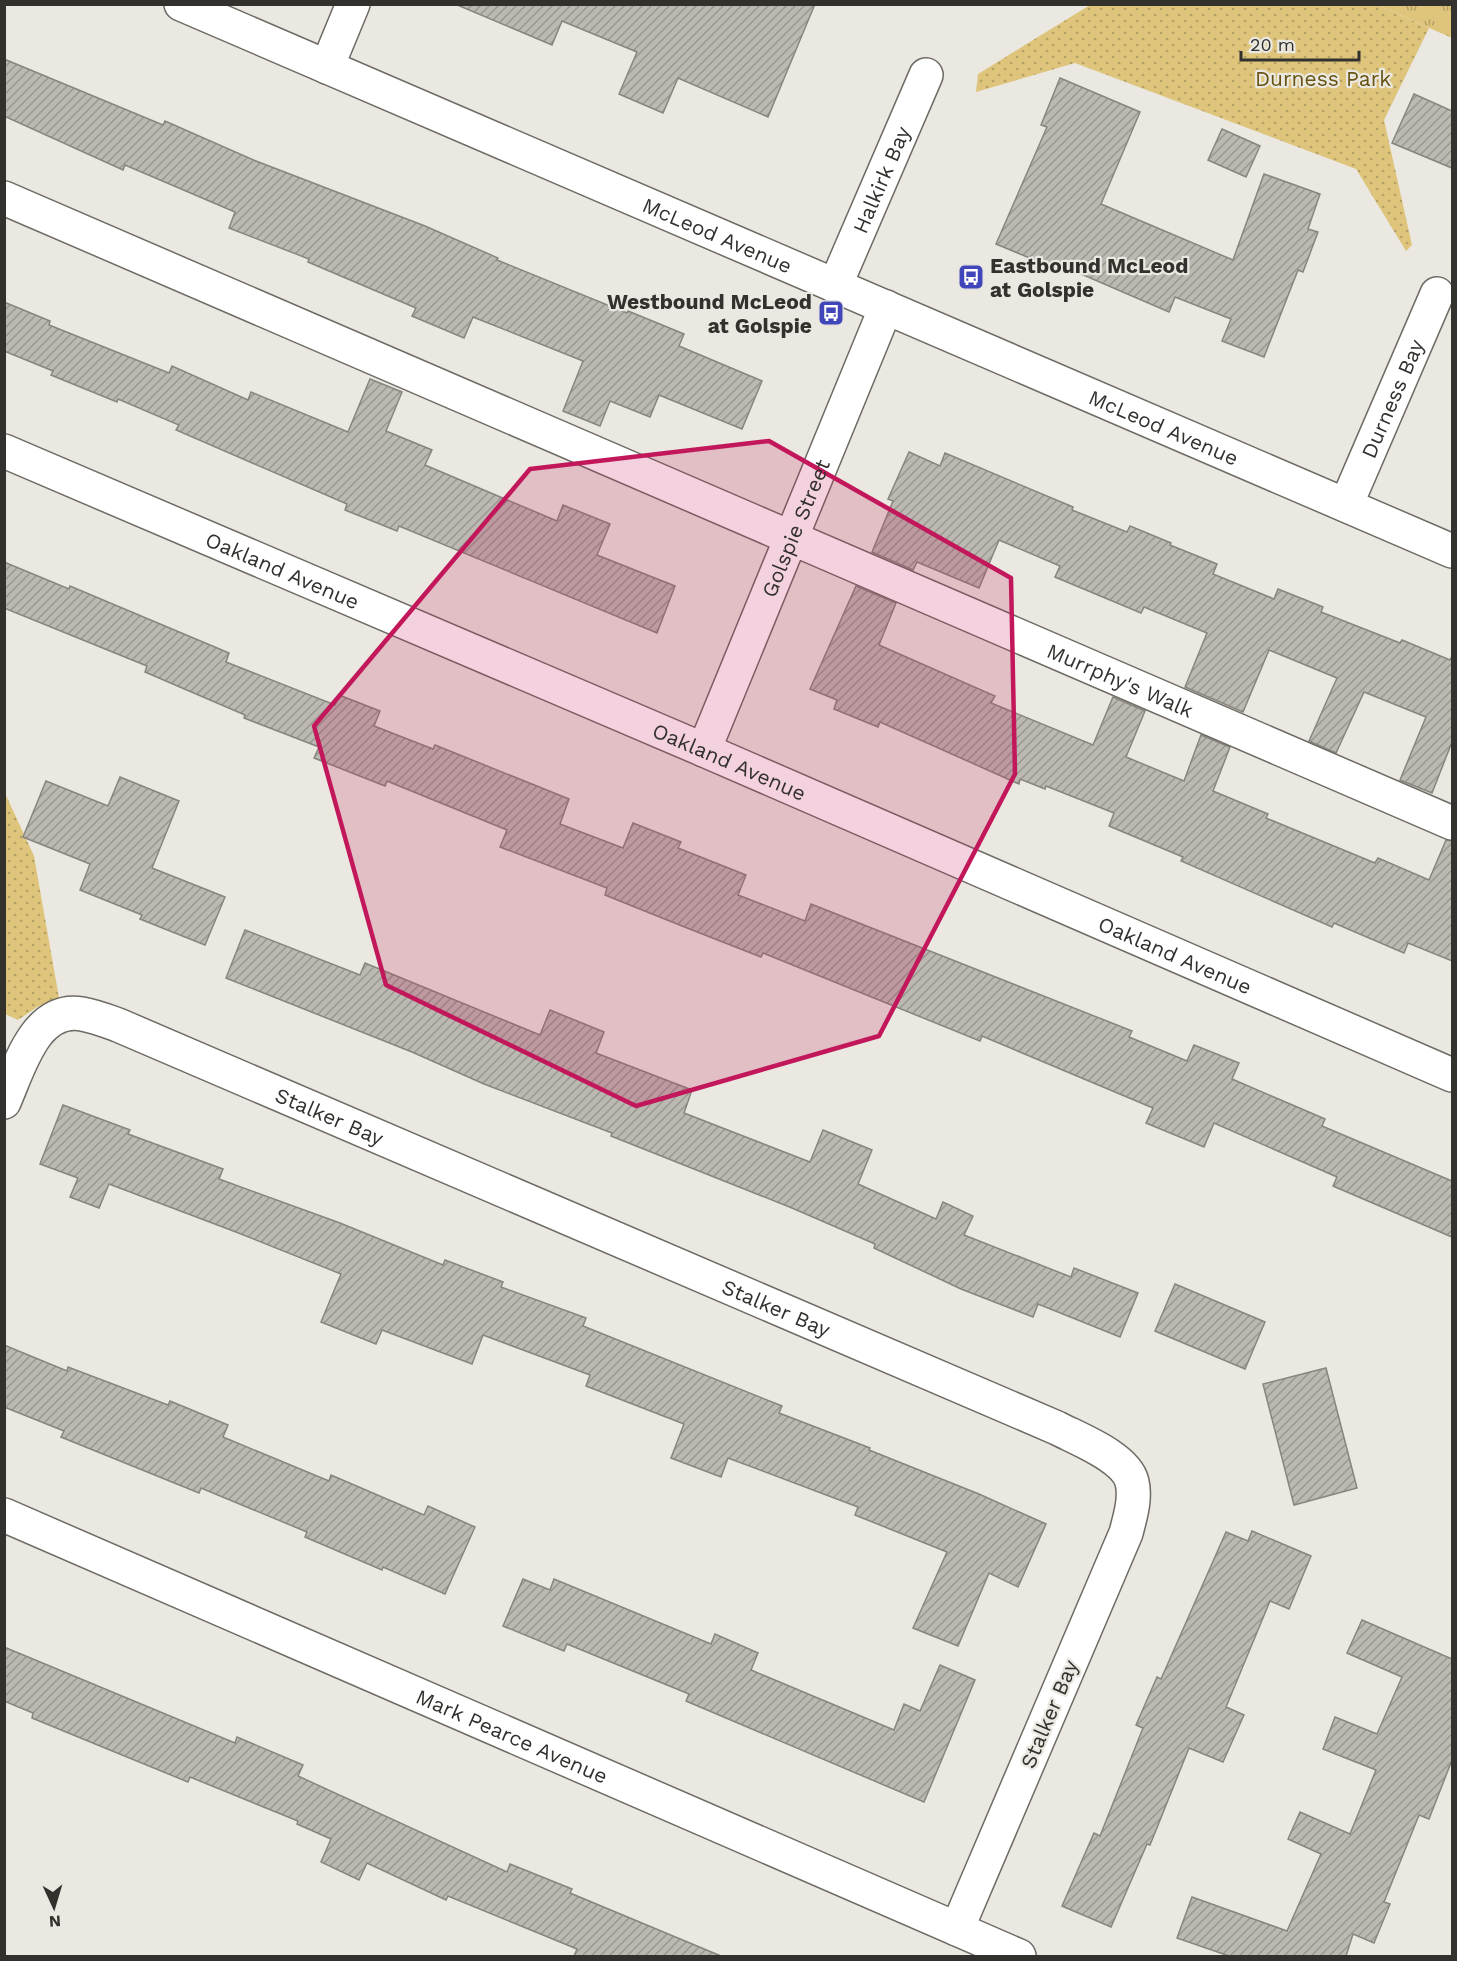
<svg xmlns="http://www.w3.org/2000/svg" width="1457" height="1961" font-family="'Work Sans',sans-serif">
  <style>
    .grass { fill: url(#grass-tufts) }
    .park { fill: url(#park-dots) }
    .building { fill: url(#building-hatch); stroke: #87857e; stroke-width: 1.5 }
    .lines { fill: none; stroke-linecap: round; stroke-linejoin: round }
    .minor-casing { stroke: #6d6b64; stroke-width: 36 }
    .minor { stroke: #fff; stroke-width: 33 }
    .marked { fill: #c2185b; fill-opacity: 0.2; stroke: #c2185b; stroke-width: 4.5; stroke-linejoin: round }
    .labels { text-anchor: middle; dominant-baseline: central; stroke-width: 4.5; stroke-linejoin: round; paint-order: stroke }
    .park-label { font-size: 21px; fill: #675313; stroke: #eae8e0 }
    .street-label { font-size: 21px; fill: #32312e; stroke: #eae8e0 }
    .poi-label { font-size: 21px; font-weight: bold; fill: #32312e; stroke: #eae8e0; text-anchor: start }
  </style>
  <defs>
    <pattern id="grass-tufts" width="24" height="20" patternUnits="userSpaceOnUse" patternTransform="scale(1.5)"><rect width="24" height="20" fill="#dfc57c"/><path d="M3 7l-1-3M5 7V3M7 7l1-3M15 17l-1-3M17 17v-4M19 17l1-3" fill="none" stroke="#b5a166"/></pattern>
    <pattern id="park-dots" width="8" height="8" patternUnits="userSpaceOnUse" patternTransform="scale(1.5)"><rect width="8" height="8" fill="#dfc57c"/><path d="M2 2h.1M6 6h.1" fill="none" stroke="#b5a166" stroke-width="1.8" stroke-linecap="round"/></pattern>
    <pattern id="building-hatch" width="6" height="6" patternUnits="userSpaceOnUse" patternTransform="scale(1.5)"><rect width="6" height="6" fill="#bcb9b2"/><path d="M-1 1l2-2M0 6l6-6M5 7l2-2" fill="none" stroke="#999791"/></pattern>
  </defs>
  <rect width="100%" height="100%" fill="#eae8e0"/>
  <!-- grass -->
  <path class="grass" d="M 1377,5 L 1452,5 L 1452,38 Z"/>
  <!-- park -->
  <g class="park">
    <path d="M 1090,5 L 1377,5 L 1429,28 L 1384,120 L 1412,245 L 1406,251 L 1356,169 L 1075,63 L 976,92 L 978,74 Z"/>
    <path d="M 4,791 L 34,856 L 59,998 L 37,1007 L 18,1020 L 5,1014 Z"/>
  </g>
  <!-- building -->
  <g class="building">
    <path d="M 455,4 L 815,4 L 768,117 L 678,78 L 663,113 L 619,94 L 637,52 L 562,21 L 552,45 Z"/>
    <path d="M 4,59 L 163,125 L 165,121 L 256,161 L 425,226 L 498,258 L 497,260 L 627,313 L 628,311 L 684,334 L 679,346 L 762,381 L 742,429 L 659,395 L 650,417 L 610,401 L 600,426 L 563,411 L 583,361 L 473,317 L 464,338 L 412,316 L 416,308 L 308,262 L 309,259 L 229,228 L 235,212 L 125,165 L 123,170 L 4,116 Z"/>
    <path d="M 1060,78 L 1140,112 L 1101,204 L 1233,260 L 1264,174 L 1320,194 L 1308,229 L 1318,232 L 1303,272 L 1298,270 L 1264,357 L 1222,341 L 1231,319 L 1175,297 L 1169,312 L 1058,264 L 1056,269 L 996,244 L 1047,127 L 1041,125 Z"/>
    <path d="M 1414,94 L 1452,111 L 1452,168 L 1392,143 Z"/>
    <path d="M 1222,129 L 1260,146 L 1246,177 L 1208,160 Z"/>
    <path d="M 4,302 L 50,321 L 49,325 L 169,373 L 172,366 L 248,400 L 251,392 L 348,432 L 370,379 L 402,392 L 386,431 L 432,450 L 425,465 L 557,521 L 563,505 L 610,524 L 597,555 L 675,586 L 657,633 L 399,526 L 397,531 L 345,510 L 347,504 L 176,430 L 179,425 L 118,399 L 117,402 L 51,375 L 53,371 L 4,351 Z"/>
    <path d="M 909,452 L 940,466 L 945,453 L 1073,507 L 1072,510 L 1127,532 L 1130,526 L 1171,543 L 1170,545 L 1217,564 L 1213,574 L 1274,599 L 1278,589 L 1323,607 L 1321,612 L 1400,643 L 1402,640 L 1450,660 L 1452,656 L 1452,742 L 1432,793 L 1400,780 L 1426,717 L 1364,692 L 1336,753 L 1309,741 L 1337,678 L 1269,650 L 1243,712 L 1185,687 L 1207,633 L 1144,607 L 1141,613 L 1055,577 L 1060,566 L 999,540 L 979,588 L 917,562 L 913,570 L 872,552 L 893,501 L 888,499 Z"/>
    <path d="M 4,562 L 69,589 L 70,586 L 229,653 L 226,662 L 335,705 L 339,695 L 380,711 L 374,726 L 433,749 L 435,745 L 569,799 L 560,824 L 623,848 L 633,823 L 681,842 L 678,848 L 746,875 L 738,895 L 805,921 L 811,904 L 1132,1031 L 1129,1037 L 1187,1061 L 1194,1045 L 1239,1063 L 1232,1079 L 1325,1119 L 1322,1126 L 1452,1181 L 1452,1237 L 1333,1186 L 1337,1177 L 1214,1123 L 1204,1147 L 1146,1123 L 1153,1108 L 982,1036 L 980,1041 L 763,953 L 761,957 L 682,926 L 605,895 L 607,888 L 500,847 L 507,830 L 387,781 L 385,786 L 314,758 L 319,747 L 244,718 L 245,715 L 145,672 L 147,666 L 4,608 Z"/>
    <path d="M 856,586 L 896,603 L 879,645 L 995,696 L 991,703 L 1093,745 L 1113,697 L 1145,711 L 1126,757 L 1184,781 L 1201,735 L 1230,747 L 1213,791 L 1268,814 L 1266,818 L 1375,863 L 1378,858 L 1429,880 L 1446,840 L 1452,841 L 1452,961 L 1408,943 L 1404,953 L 1334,923 L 1332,927 L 1181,861 L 1183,857 L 1109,826 L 1114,813 L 1046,786 L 1045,789 L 1020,779 L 1019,784 L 880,722 L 878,727 L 834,709 L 837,700 L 810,689 Z"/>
    <path d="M 120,777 L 179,801 L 152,868 L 225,897 L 205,945 L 140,919 L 142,915 L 80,890 L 90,864 L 23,837 L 46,781 L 108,806 Z"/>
    <path d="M 245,930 L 360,975 L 365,963 L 540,1035 L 550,1010 L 604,1032 L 596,1053 L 692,1090 L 684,1113 L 810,1162 L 823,1130 L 872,1150 L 858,1184 L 936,1219 L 943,1202 L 973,1216 L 964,1235 L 1071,1277 L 1074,1268 L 1138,1293 L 1120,1337 L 1038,1304 L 1033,1317 L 961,1289 L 874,1248 L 875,1244 L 792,1208 L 611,1136 L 612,1133 L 484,1084 L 412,1052 L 226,978 Z"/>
    <path d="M 63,1105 L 130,1130 L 128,1134 L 223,1169 L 219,1179 L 340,1223 L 443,1265 L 445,1260 L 503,1282 L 501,1287 L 586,1318 L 583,1326 L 782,1406 L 779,1413 L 870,1448 L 869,1450 L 979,1494 L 1046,1524 L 1018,1587 L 989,1573 L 958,1646 L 913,1628 L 947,1552 L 855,1515 L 858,1507 L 728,1458 L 721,1477 L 671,1458 L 684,1424 L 586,1386 L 590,1375 L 483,1335 L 472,1364 L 382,1330 L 376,1344 L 321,1322 L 341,1274 L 236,1232 L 109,1184 L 99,1208 L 70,1197 L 78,1178 L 40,1164 Z"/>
    <path d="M 1175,1284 L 1265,1322 L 1245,1369 L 1155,1331 Z"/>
    <path d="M 4,1345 L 67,1371 L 68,1367 L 168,1405 L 170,1401 L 228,1425 L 223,1437 L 329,1481 L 331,1475 L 424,1515 L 428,1506 L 475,1527 L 445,1594 L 383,1567 L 382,1570 L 305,1537 L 307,1532 L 201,1488 L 199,1493 L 61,1437 L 64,1431 L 4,1407 Z"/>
    <path d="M 1326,1368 L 1357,1488 L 1294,1505 L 1263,1384 Z"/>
    <path d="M 1252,1531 L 1311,1556 L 1289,1609 L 1270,1601 L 1226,1707 L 1244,1715 L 1223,1762 L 1189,1748 L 1150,1845 L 1147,1844 L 1111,1927 L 1062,1906 L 1094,1833 L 1100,1836 L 1143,1728 L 1136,1725 L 1157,1677 L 1161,1679 L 1226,1532 L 1248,1541 Z"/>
    <path d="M 523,1579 L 550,1590 L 554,1579 L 711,1644 L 715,1634 L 758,1653 L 751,1670 L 894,1730 L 904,1704 L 920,1711 L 940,1665 L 975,1680 L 924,1802 L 686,1701 L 689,1694 L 567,1644 L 564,1651 L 503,1626 Z"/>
    <path d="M 1362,1620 L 1452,1659 L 1452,1760 L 1429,1819 L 1419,1815 L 1384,1902 L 1390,1904 L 1374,1943 L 1353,1934 L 1346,1956 L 1229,1956 L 1177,1938 L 1192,1897 L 1287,1931 L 1321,1854 L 1288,1839 L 1300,1812 L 1350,1834 L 1376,1770 L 1323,1749 L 1335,1717 L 1377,1734 L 1402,1677 L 1347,1653 Z"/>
    <path d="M 4,1647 L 235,1743 L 237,1737 L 303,1765 L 298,1776 L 507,1872 L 510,1864 L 572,1889 L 570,1893 L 721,1956 L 574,1956 L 577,1949 L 448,1896 L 446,1900 L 367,1863 L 359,1880 L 321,1862 L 331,1839 L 297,1824 L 298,1821 L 190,1777 L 188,1782 L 105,1748 L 32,1718 L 33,1713 L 4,1701 Z"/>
  </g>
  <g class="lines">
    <!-- minor casing -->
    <g class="minor-casing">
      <g id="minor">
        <path id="s1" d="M 181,4 L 1452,551"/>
        <path d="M 327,67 L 353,4"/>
        <path id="s2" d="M 4,198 L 1452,823"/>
        <path id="s3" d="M 835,286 L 926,75"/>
        <path id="s4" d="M 4,451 L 704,750 L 1452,1075"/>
        <path id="s5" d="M 1346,505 L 1437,294"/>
        <path id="s6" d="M 704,750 L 886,307"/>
        <path id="s7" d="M 4,1102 C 19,1068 35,1006 82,1014 C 94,1016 107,1021 118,1025 L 1057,1428 C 1078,1439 1126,1457 1132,1482 C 1136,1499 1130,1517 1126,1533 L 957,1929"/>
        <path id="s8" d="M 4,1515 L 1019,1956"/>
      </g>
    </g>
    <!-- minor -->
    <use href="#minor" class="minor"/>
  </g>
  <!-- marked area -->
  <path class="marked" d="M 769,441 L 1011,578 L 1015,774 L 879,1036 L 636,1106 L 386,985 L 314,726 L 530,469 Z"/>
  <!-- icons -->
  <defs>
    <g id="bus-square" transform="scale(1.35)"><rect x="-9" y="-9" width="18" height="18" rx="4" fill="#4045b9" stroke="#eae8e0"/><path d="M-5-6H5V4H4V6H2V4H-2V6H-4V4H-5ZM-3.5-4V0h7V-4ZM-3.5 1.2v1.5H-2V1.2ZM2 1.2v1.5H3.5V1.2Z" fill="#fff"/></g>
  </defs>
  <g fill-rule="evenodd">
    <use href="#bus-square" x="971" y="277"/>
    <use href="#bus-square" x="831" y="313"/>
  </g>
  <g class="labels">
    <!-- park labels -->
    <g class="park-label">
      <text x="1323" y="78">Durness Park</text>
    </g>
    <!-- street labels -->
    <g class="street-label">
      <text stroke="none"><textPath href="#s3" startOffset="116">Halkirk Bay</textPath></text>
      <text stroke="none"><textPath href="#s1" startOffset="584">McLeod Avenue</textPath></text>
      <text stroke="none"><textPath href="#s5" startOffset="116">Durness Bay</textPath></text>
      <text stroke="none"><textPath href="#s1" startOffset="1070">McLeod Avenue</textPath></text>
      <text stroke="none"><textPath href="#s6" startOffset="240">Golspie Street</textPath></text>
      <text stroke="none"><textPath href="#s4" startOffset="303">Oakland Avenue</textPath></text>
      <text stroke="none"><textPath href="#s2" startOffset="1216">Murrphy's Walk</textPath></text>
      <text stroke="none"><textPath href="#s4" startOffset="789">Oakland Avenue</textPath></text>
      <text stroke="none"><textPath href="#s4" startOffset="1275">Oakland Avenue</textPath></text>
      <text stroke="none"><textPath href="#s7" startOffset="396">Stalker Bay</textPath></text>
      <text stroke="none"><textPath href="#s7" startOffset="882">Stalker Bay</textPath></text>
      <text transform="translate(1049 1714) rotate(-67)">Stalker Bay</text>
      <text stroke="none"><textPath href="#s8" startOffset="554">Mark Pearce Avenue</textPath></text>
    </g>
    <!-- poi labels -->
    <g class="poi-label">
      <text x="990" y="265">Eastbound McLeod<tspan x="990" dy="24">at Golspie</tspan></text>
      <text x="812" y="301" text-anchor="end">Westbound McLeod<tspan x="812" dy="24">at Golspie</tspan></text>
    </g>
  </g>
  <!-- border -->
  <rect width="1457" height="1961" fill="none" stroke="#32312e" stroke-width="12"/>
  <!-- north arrow -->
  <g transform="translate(54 1907) rotate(176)" stroke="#eae8e0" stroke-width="4.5" paint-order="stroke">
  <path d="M0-4.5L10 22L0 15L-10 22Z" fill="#32312e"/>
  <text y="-9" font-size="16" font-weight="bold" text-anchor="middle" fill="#32312e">N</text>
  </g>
  <!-- scale -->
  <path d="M1241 51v9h118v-9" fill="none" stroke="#32312e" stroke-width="3"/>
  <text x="1250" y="51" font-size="18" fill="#32312e" stroke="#eae8e0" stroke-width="4.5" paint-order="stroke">20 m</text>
</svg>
